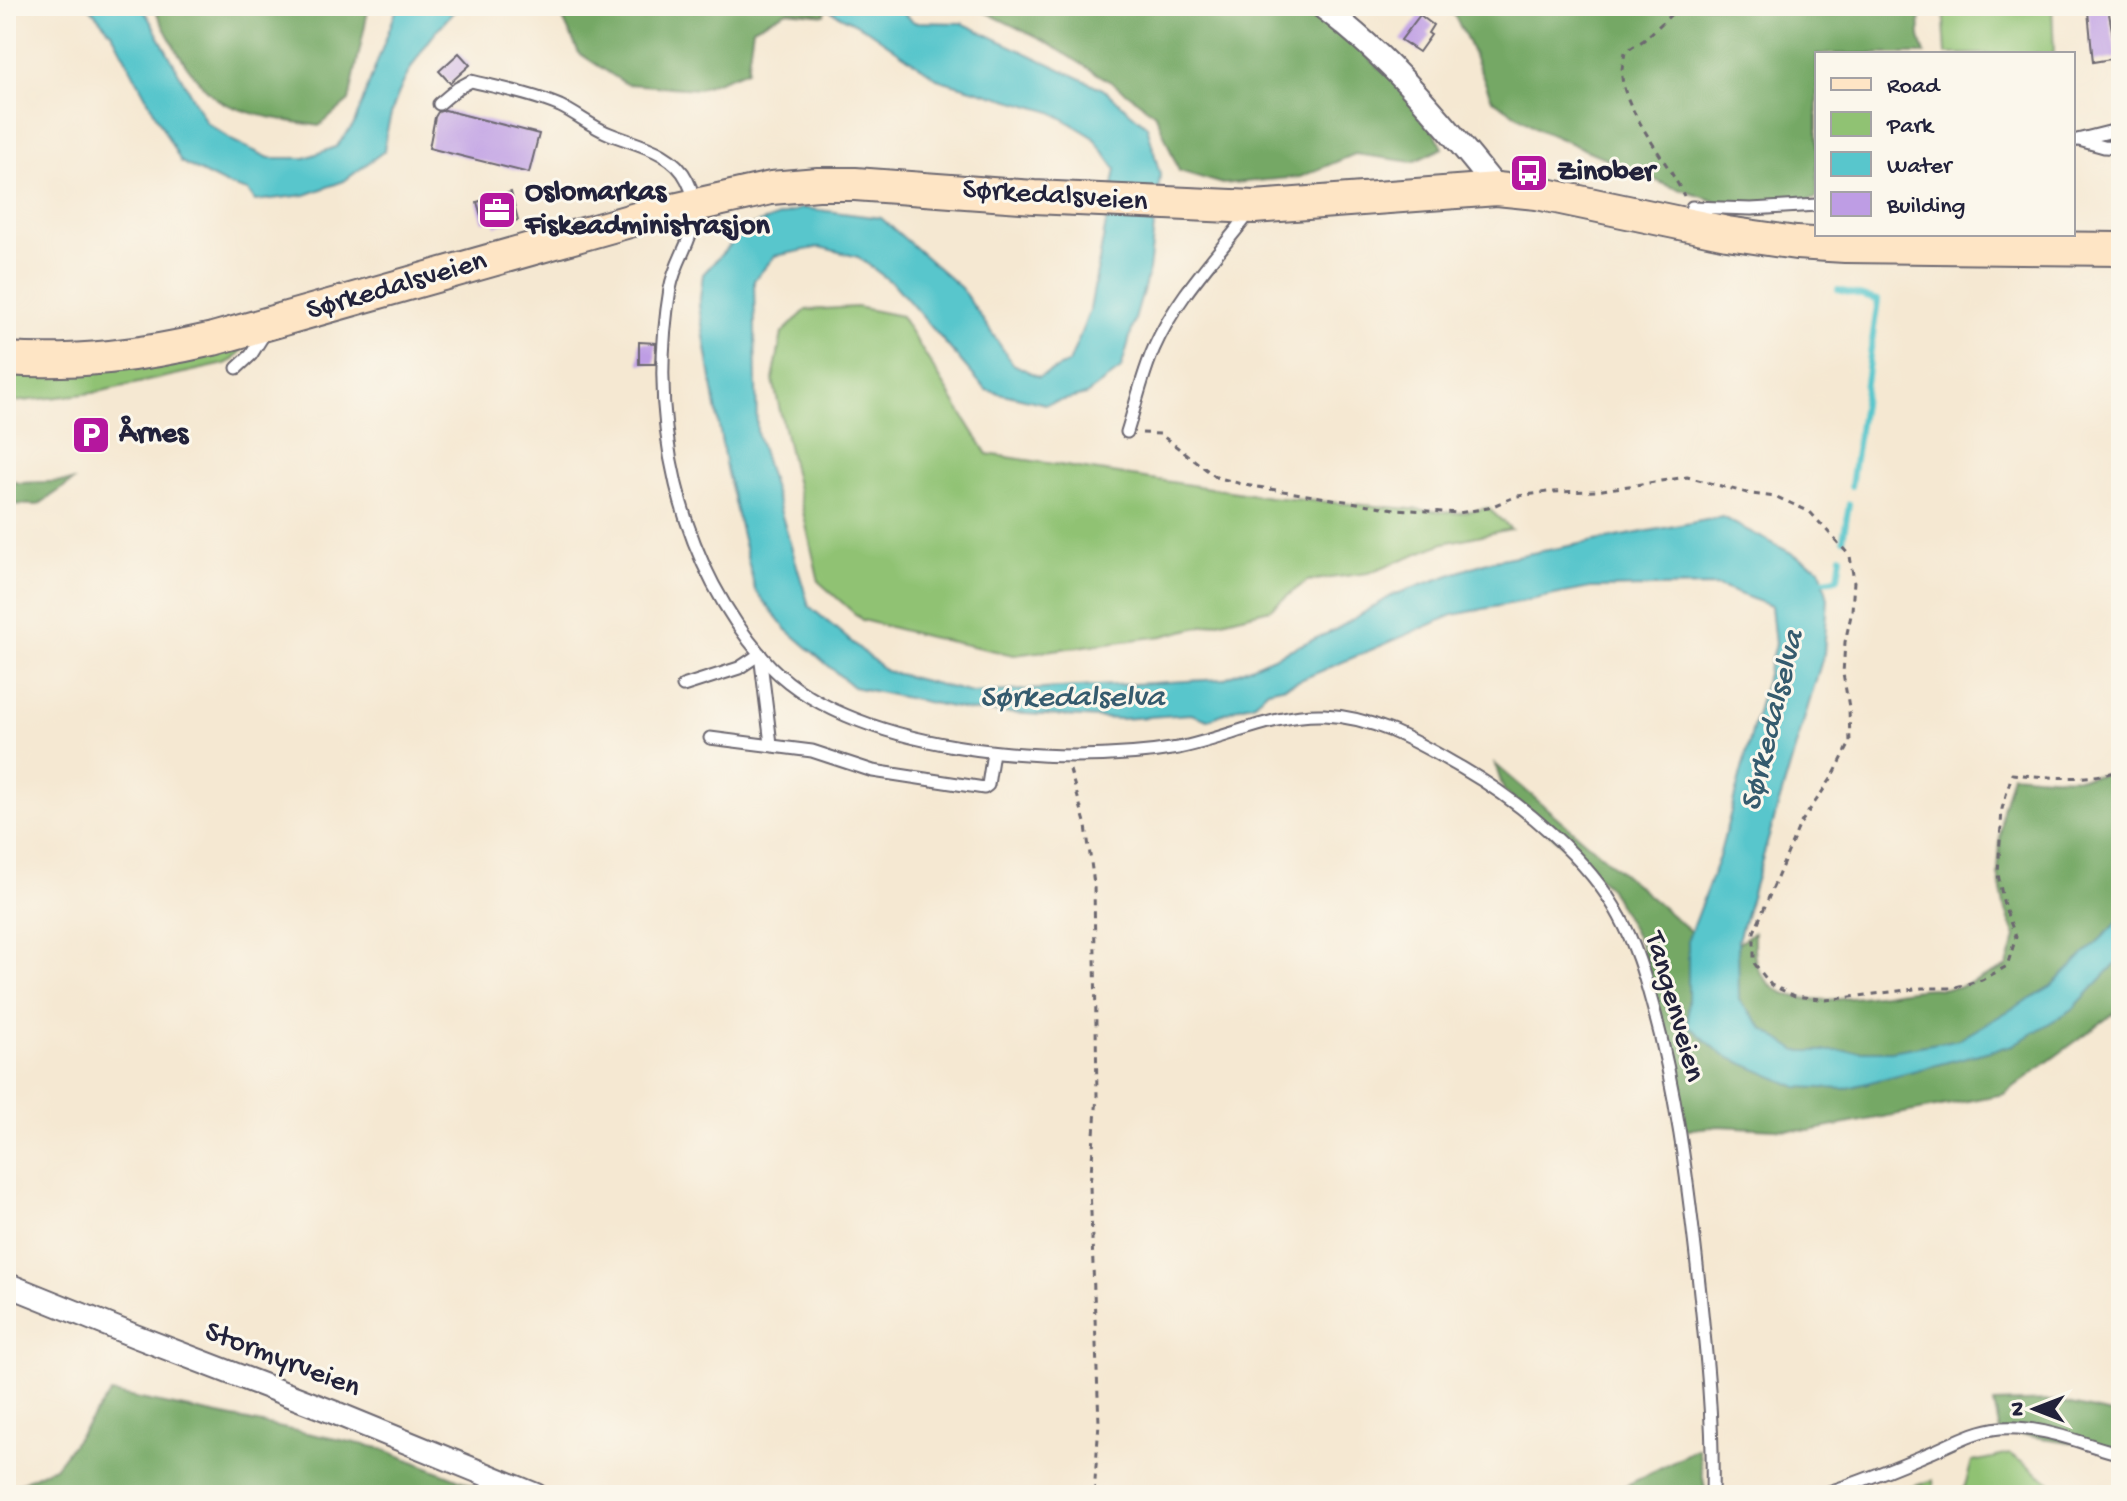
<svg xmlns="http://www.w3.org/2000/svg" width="2127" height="1501" font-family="'Gochi Hand',sans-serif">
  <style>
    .green { fill: #90c273; stroke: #597257; stroke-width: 2 }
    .forest { fill: #74a865; stroke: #4b6550; stroke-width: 2 }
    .water { fill: #58c6cc; stroke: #3d7484; stroke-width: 2 }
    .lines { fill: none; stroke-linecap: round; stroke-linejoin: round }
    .stream { stroke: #58c6cc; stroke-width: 6 }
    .building { fill: #be9de4 }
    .lane-casing { stroke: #6c6770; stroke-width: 15 }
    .street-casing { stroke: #6c6770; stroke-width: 26 }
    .secondary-casing { stroke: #6c6770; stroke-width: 36 }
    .path { stroke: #6c6770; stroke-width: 3; stroke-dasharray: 6 6; stroke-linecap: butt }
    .lane { stroke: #fff; stroke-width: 11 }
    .street { stroke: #fff; stroke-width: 22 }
    .secondary { stroke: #fee5c5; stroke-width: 32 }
    .labels { text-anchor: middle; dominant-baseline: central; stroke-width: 6; stroke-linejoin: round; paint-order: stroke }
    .poi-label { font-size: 30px; font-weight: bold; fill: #22223b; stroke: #fbf7ec; text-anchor: start }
    .street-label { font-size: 30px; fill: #22223b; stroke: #fbf7ec }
    .water-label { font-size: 32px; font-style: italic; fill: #355b6e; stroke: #fbf7ec }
  </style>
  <rect width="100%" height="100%" fill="#fbf7ec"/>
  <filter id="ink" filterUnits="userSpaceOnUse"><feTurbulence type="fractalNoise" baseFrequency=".0125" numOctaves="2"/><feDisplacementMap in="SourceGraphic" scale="16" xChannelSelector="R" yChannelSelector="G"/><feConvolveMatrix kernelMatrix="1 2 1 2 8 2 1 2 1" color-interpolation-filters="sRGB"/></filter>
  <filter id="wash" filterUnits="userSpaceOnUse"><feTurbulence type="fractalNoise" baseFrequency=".006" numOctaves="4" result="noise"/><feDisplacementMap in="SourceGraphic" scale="32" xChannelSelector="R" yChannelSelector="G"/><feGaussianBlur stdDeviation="1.8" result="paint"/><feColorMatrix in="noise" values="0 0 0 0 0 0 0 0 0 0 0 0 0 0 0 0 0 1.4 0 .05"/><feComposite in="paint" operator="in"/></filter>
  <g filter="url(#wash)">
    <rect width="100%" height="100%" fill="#f5e8d2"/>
    <!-- green -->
    <g class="green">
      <path d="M 1943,6 L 2052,6 L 2054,54 L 1946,54 Z"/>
      <path d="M 856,307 L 901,316 L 987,454 L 1269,497 L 1458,513 L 1488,508 L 1511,529 L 1444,543 L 1368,573 L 1307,581 L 1270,609 L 1163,636 L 1014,655 L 929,637 L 862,620 L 819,582 L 773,380 L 782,333 L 806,310 Z"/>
      <path d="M 246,346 L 233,360 L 225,364 L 93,393 L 6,403 L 6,377 L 18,374 Z"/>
      <path d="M 2010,1454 L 2050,1482 L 2055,1495 L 1962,1495 L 1972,1462 Z"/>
      <path d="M 1933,1480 L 1934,1495 L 1887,1495 Z"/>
    </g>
    <!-- forest -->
    <g class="forest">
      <path d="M 153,6 L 369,6 L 349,101 L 319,126 C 291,121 233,114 212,95 C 185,70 169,38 153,6 Z"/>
      <path d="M 557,6 L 826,6 L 825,15 L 787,11 L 753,28 L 747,70 L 698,89 L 626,84 L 579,53 Z"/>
      <path d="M 973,6 L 1313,6 L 1420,105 L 1443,148 L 1413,162 L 1355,154 L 1300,177 L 1223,184 L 1179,171 L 1156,115 L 1122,89 L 1044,41 Z"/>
      <path d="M 1449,6 L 1919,6 L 1920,37 L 1925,54 L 1817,54 L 1817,198 L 1758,215 L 1669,186 L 1538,129 L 1492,99 L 1466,37 Z"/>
      <path d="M 6,479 L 18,483 L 73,481 L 38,505 L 6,504 Z"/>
      <path d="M 1495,764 L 1719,956 L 1754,932 C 1754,955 1752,965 1769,983 C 1798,1014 1881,993 1919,989 C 1931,987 1944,990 1956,987 C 1974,983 1990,975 2007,966 L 2016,937 L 2004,906 L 1998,874 L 2002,809 L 2012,774 C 2049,777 2085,782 2121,770 L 2121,1008 L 2004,1094 L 1809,1131 L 1719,1126 L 1684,1130 L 1674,1057 L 1640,944 L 1609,887 L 1504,791 Z"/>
      <path d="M 111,1393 L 380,1448 L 497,1495 L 6,1495 L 6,1490 L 56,1466 Z"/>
      <path d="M 2053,1401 L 2121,1416 L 2121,1449 L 2000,1432 L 1994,1403 Z"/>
      <path d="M 1698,1448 L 1706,1495 L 1608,1495 Z"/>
    </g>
    <!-- water -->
    <g class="water">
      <path d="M 88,6 L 139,6 L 147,15 L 206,122 L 233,141 L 269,158 L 305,158 L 336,147 L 354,124 L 398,6 L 459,6 C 420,46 389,95 384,151 L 344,181 L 305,195 L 255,201 L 248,191 L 225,184 L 181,162 L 112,33 Z"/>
      <path d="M 821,6 L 894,6 L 914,22 L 962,23 L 1103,89 L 1147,126 L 1160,175 L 1149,270 L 1121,369 L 1086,395 L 1046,404 L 986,390 L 895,285 L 858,257 L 820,247 L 775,256 L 754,280 L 757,433 L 809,606 L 886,671 L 972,693 L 1223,679 L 1335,630 L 1393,595 L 1490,561 L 1722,517 L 1820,568 L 1828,598 L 1824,653 L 1738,940 L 1739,1000 L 1764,1029 L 1797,1051 L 1891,1051 L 1960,1039 L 2051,986 L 2113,927 L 2121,916 L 2121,958 L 2073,1009 L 2013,1045 L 1844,1089 L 1797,1087 L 1723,1055 L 1688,1025 L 1688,939 L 1719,857 L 1775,644 L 1771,606 L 1718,586 L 1590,588 L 1453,615 L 1286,686 L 1268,690 L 1253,704 L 1242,706 L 1208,720 L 1191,714 L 1120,719 L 971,711 L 853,687 L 786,629 L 755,590 L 726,468 L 699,306 L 703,274 L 747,227 L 803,208 L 881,218 L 961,288 L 1013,364 L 1039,377 L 1069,363 L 1090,310 L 1116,169 L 1093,137 L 1052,112 L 940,80 L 866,29 Z"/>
    </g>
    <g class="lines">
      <!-- stream -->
      <g class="stream">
        <path d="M 1838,290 L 1878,300 L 1851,486"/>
        <path d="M 1843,539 L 1849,504"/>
        <path d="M 1823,580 L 1838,578 L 1841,556"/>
      </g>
    </g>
    <g id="blocks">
      <!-- building -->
      <g class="building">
        <path d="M 2108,8 L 2117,58 L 2093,62 L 2088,11 Z"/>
        <path d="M 1420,15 L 1433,25 L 1428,33 L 1431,35 L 1419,52 L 1401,40 Z"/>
        <path d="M 459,53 L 470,65 L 450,83 L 439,71 Z"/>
        <path d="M 445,110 L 539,134 L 529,173 L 429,148 L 435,117 L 438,112 Z"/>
        <path d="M 511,192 L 518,220 L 496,226 L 494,219 L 483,222 L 477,202 Z"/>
        <path d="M 639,342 L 656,343 L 655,364 L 639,364 Z"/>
      </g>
    </g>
  </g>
  <g filter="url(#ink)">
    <use href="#blocks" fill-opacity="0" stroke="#6c6770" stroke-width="2"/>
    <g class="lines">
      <!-- lane casing -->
      <g class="lane-casing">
        <g id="lane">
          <path d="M 439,104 L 458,88 L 471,81 C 500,88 532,94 560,106 C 577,114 592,127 610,134 C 637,145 673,151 687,180 C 710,225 677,249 670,289 C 648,419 677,557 763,658 C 845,754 1061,768 1178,748 C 1226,739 1274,713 1324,715 C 1376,717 1418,743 1462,768 C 1519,801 1589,858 1620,917 C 1635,944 1644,974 1652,1003 C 1676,1089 1687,1176 1697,1265 C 1705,1341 1714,1418 1712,1495"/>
          <path d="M 2079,140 L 2104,147 L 2121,148"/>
          <path d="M 2073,141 L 2121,129"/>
          <path d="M 1687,220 L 1692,207 L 1751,209 L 1817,205"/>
          <path d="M 237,368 L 251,355 L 266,331"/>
          <path d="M 1127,432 C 1136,404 1142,375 1154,348 C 1177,296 1217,256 1251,211"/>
          <path d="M 683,686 L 739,668 L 760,654 L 771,744"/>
          <path d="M 710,738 L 812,751 L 873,771 L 984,788 L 988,785 L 993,752"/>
          <path d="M 1819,1495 C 1857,1484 1894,1468 1930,1453 C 1952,1444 1975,1430 2000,1428 C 2043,1425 2081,1444 2121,1454"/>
        </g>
      </g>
      <!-- street casing -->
      <g class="street-casing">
        <g id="street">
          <path d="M 1321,6 C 1390,57 1444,123 1497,189"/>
          <path d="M 6,1284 L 135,1336 L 338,1414 L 536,1495"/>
        </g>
      </g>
      <!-- secondary casing -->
      <g class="secondary-casing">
        <path id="secondary" d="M 6,359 C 77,364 144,355 213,339 L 647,216 L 771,188 L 818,184 L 855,184 L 1034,197 L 1254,207 L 1497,189 L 1537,193 L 1727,233 L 1796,243 L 1845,246 L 2121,249"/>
      </g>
      <!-- path -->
      <g class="path">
        <path d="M 1680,6 L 1644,40 L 1625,52 C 1624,60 1621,69 1622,77 C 1625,112 1670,164 1684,196"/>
        <path d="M 1142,433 L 1160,434 L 1216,477 L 1245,485 L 1395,509 L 1459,513 L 1488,508 L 1517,496 L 1548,492 L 1596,491 L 1687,477 L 1751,494 L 1777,497 L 1810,512 L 1850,556 L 1854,581 L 1852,611 L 1845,642 L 1843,674 L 1849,707 L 1850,743 L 1833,776 L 1800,824 L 1754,932 L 1754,963 L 1771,985 L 1795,996 L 1826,1000 L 1922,988 L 1952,988 L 1982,980 L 2007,966 L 2016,937 L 2004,906 L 1998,874 L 2002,809 L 2012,774 C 2049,777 2085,782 2121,770"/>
        <path d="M 1070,770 L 1086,826 L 1094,884 L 1097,1096 L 1090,1186 L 1099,1423 L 1094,1495"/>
      </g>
      <!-- lane -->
      <use href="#lane" class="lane"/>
      <!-- street -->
      <use href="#street" class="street"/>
      <!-- secondary -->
      <use href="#secondary" class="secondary"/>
    </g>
  </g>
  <!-- icons -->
  <defs>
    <g id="bus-square" transform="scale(2)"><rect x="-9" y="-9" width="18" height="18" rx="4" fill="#b5179e" stroke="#fbf7ec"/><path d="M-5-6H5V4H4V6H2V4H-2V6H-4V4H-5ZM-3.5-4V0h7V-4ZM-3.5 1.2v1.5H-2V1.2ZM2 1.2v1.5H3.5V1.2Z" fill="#fff"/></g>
    <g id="office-square" transform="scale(2)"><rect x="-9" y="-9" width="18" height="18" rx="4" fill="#b5179e" stroke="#fbf7ec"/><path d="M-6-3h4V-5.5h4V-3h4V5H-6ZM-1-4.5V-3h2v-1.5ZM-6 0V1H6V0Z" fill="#fff"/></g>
    <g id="parking-square" transform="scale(2)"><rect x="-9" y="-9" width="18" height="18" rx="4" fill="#b5179e" stroke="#fbf7ec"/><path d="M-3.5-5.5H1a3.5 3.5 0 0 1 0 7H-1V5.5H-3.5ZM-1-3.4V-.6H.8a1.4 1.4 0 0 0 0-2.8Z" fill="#fff"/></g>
  </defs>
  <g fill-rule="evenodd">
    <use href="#bus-square" x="1529" y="173"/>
    <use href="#office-square" x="497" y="210"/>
    <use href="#parking-square" x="91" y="435"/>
  </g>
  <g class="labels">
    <!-- poi labels -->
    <g class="poi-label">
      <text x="1557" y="173">Zinober</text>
      <text x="525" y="193">Oslomarkas<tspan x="525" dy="34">Fiskeadministrasjon</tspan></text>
      <text x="119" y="435">Årnes</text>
    </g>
    <!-- street labels -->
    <g class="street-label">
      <text transform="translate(1055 197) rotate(4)">Sørkedalsveien</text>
      <text transform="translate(397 287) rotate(-16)">Sørkedalsveien</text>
      <text transform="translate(1673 1007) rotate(74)">Tangenveien</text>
      <text transform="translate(282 1361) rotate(21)">Stormyrveien</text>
    </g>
    <!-- water labels -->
    <g class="water-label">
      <text x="1072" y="699">Sørkedalselva</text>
      <text transform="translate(1774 721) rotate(-76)">Sørkedalselva</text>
    </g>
  </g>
  <!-- margin -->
  <rect width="2127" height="1501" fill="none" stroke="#fbf7ec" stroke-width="32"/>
  <!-- legend -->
  <rect x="1815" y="52" width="260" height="184" fill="#fbf7ec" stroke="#a4a2a5" stroke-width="2"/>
  <rect x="1831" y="78" width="40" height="12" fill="#fee5c5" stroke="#a4a2a5" stroke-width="2"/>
  <text x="1887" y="92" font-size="24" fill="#22223b">Road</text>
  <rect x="1831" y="112" width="40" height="24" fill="#90c273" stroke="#a4a2a5" stroke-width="2"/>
  <text x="1887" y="132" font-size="24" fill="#22223b">Park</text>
  <rect x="1831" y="152" width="40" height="24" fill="#58c6cc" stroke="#a4a2a5" stroke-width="2"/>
  <text x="1887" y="172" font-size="24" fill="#22223b">Water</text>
  <rect x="1831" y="192" width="40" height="24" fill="#be9de4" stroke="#a4a2a5" stroke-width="2"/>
  <text x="1887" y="212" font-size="24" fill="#22223b">Building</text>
  <!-- north arrow -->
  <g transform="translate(2035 1409) rotate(270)" stroke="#fbf7ec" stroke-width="6" paint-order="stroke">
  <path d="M0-6L14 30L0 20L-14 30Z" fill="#22223b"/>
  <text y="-12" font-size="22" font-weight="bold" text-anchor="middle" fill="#22223b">N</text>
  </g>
</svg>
